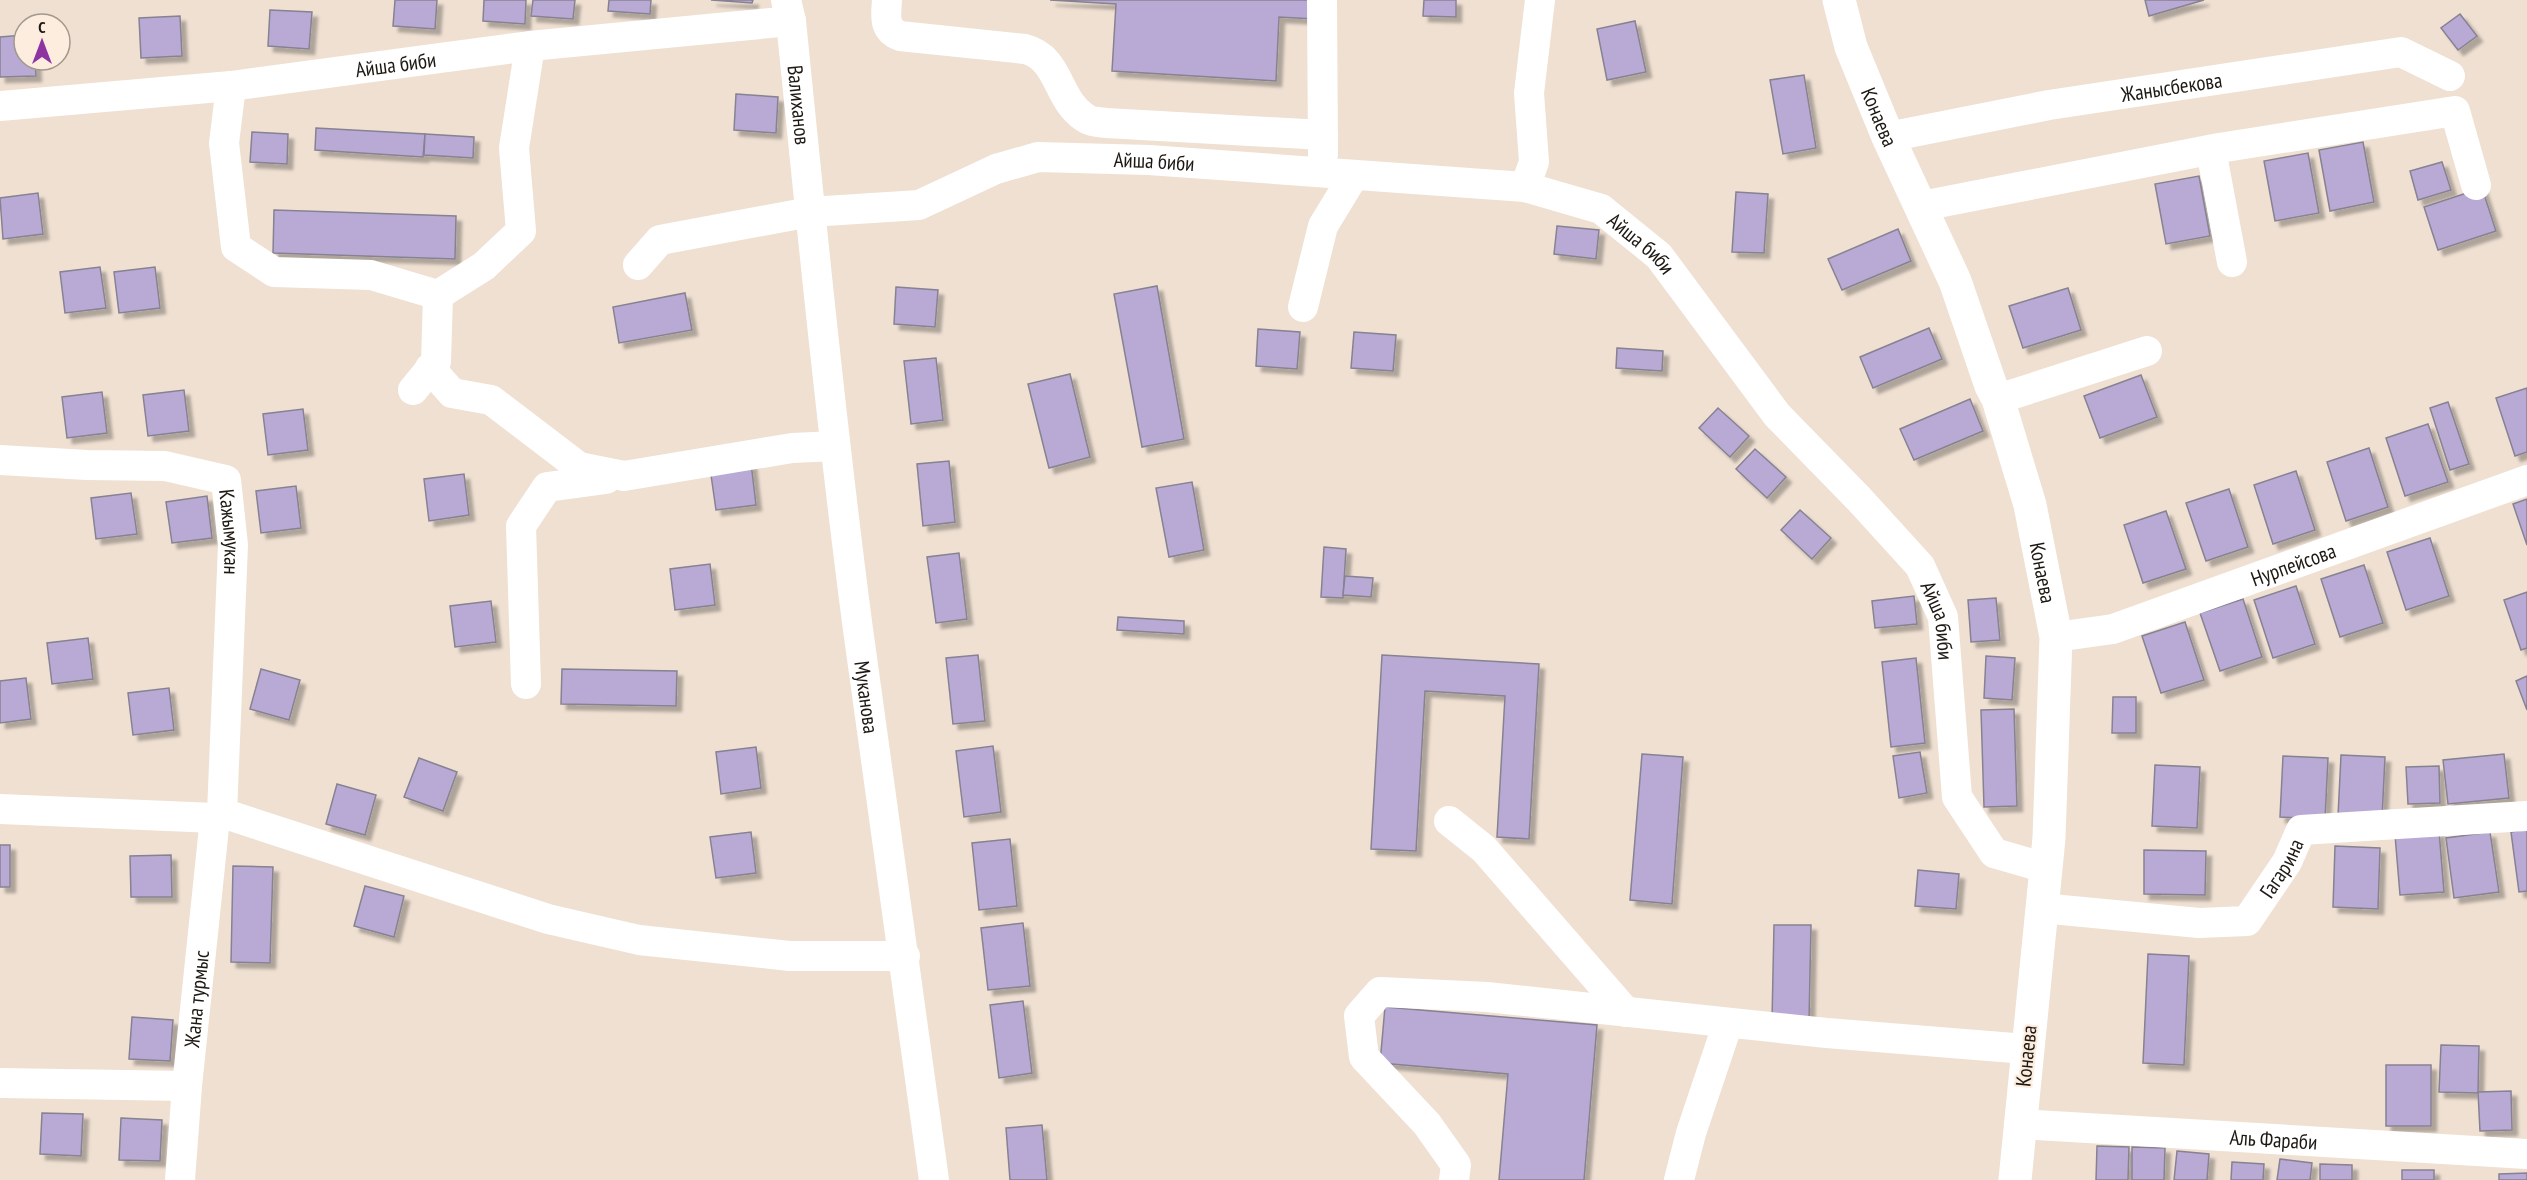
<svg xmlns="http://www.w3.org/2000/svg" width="2527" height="1180" font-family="'PT Sans Narrow',sans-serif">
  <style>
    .building { fill: #b8aad4; stroke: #878292; stroke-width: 1.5; filter: url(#shadow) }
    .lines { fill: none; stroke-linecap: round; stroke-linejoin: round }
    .minor { stroke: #fff; stroke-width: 30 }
    .major { stroke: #fff; stroke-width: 33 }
    .labels { text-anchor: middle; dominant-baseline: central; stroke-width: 4.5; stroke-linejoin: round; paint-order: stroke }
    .street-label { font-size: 21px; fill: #1d1813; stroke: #fdeddf }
  </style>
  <defs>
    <filter id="shadow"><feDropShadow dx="5.5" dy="5.5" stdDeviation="1.5" flood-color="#0004"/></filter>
  </defs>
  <rect width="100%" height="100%" fill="#efe0d2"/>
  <!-- building -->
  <g class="building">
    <path d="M 395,0 L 437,0 L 435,29 L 393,26 Z"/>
    <path d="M 484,0 L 526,0 L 525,24 L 483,21 Z"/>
    <path d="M 533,0 L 575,0 L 573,19 L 531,16 Z"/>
    <path d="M 609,0 L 651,0 L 650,14 L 608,11 Z"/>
    <path d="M 711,0 L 753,0 L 752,3 Z"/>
    <path d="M 1050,0 L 1315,0 L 1314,19 L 1279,17 L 1276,81 L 1112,71 L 1116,4 Z"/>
    <path d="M 1424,0 L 1456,0 L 1456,17 L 1423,16 Z"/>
    <path d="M 2145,0 L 2204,0 L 2149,16 Z"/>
    <path d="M 270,10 L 312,12 L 309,49 L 268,46 Z"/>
    <path d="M 2460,14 L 2477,36 L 2458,50 L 2441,28 Z"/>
    <path d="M 180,16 L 182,56 L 141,58 L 139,18 Z"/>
    <path d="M 1635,21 L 1646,72 L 1607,80 L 1597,29 Z"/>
    <path d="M 24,35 L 24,60 L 35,60 L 36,76 L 0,77 L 0,37 Z"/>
    <path d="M 1804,75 L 1816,148 L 1783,154 L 1770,80 Z"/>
    <path d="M 736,94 L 778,97 L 776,133 L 734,130 Z"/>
    <path d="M 316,128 L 425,134 L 423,157 L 315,150 Z"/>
    <path d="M 252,132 L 288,134 L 287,164 L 250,162 Z"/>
    <path d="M 425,134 L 474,137 L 473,158 L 424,155 Z"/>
    <path d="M 2363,142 L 2374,202 L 2330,211 L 2319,150 Z"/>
    <path d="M 2308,153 L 2319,213 L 2275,221 L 2264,161 Z"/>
    <path d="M 2442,162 L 2451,190 L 2418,200 L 2410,171 Z"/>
    <path d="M 2199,176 L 2210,236 L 2166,244 L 2155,184 Z"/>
    <path d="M 2482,188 L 2496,231 L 2438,250 L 2424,207 Z"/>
    <path d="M 1736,192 L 1768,194 L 1764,253 L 1732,252 Z"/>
    <path d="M 38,193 L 43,234 L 3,239 L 0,198 Z"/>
    <path d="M 274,210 L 456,216 L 455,259 L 273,253 Z"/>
    <path d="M 1557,226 L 1599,230 L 1596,259 L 1554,254 Z"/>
    <path d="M 1898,229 L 1911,261 L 1842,290 L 1828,259 Z"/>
    <path d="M 100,267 L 106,308 L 65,313 L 60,272 Z"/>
    <path d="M 155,267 L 160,308 L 119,313 L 114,272 Z"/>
    <path d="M 1157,286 L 1184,439 L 1142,447 L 1114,294 Z"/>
    <path d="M 896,287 L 938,290 L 935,327 L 894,324 Z"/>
    <path d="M 2068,288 L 2081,330 L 2023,348 L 2009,306 Z"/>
    <path d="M 685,293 L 692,330 L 619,343 L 613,307 Z"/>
    <path d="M 1929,328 L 1942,359 L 1873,388 L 1860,357 Z"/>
    <path d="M 1258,329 L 1300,332 L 1297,369 L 1256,366 Z"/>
    <path d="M 1354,332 L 1396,335 L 1393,371 L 1351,368 Z"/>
    <path d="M 1617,348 L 1663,351 L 1662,371 L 1616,368 Z"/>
    <path d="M 936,358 L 943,420 L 911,424 L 904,361 Z"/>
    <path d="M 1070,374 L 1090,457 L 1049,468 L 1028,384 Z"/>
    <path d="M 2141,375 L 2157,417 L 2100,438 L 2084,396 Z"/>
    <path d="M 2527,388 L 2527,452 L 2515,456 L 2496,398 Z"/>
    <path d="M 184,390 L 189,431 L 148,436 L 143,395 Z"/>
    <path d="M 102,392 L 107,433 L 67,438 L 62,397 Z"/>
    <path d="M 1970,399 L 1983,431 L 1914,460 L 1900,429 Z"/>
    <path d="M 2448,402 L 2469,464 L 2450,470 L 2430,408 Z"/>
    <path d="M 1718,408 L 1749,436 L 1730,457 L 1699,428 Z"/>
    <path d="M 303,409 L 308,450 L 268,455 L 263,414 Z"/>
    <path d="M 2428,424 L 2448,482 L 2405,496 L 2386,438 Z"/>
    <path d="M 2369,448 L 2388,507 L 2346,521 L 2327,462 Z"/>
    <path d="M 1755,449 L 1786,477 L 1767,498 L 1736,469 Z"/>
    <path d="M 949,461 L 955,522 L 923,526 L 917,464 Z"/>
    <path d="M 751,463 L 756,505 L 716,510 L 710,468 Z"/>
    <path d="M 2296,471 L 2315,530 L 2273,544 L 2254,485 Z"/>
    <path d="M 464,474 L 469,515 L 429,521 L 424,479 Z"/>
    <path d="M 1192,482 L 1204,550 L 1169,557 L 1156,488 Z"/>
    <path d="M 296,486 L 301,528 L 261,533 L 256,491 Z"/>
    <path d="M 2229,489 L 2248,547 L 2206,561 L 2186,503 Z"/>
    <path d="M 131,493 L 137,534 L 96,539 L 91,498 Z"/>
    <path d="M 207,496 L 212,538 L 172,543 L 166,502 Z"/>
    <path d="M 2527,499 L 2527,545 L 2513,504 Z"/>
    <path d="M 1800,510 L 1831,538 L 1812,559 L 1781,530 Z"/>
    <path d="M 2166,511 L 2186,569 L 2143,583 L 2124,525 Z"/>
    <path d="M 2430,538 L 2449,596 L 2406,610 L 2387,552 Z"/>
    <path d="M 1324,547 L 1346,549 L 1343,598 L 1321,597 Z"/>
    <path d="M 959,553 L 967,619 L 936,623 L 927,557 Z"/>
    <path d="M 710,564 L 715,605 L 675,610 L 670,569 Z"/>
    <path d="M 2364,565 L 2383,623 L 2340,637 L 2321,579 Z"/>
    <path d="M 1345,576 L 1373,578 L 1371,597 L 1343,595 Z"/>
    <path d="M 2296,586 L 2315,644 L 2273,658 L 2254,600 Z"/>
    <path d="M 2527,592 L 2527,648 L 2521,650 L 2504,600 Z"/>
    <path d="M 1914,596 L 1917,624 L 1875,628 L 1872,601 Z"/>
    <path d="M 1996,598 L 2000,640 L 1971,642 L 1968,600 Z"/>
    <path d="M 2243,599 L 2262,657 L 2220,671 L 2200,613 Z"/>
    <path d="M 491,601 L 496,642 L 455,647 L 450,606 Z"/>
    <path d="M 1118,617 L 1184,621 L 1184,634 L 1117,630 Z"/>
    <path d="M 2185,622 L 2204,680 L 2161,693 L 2142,636 Z"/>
    <path d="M 88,638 L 93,679 L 52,684 L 47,643 Z"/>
    <path d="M 978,655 L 985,721 L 953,724 L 946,658 Z"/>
    <path d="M 1382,655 L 1539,664 L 1529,839 L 1497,837 L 1505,696 L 1425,691 L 1416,851 L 1371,849 Z"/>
    <path d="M 1986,656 L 2015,658 L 2012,700 L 1984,698 Z"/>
    <path d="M 1916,658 L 1925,743 L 1891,747 L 1882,662 Z"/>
    <path d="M 261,669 L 300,680 L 289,720 L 250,709 Z"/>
    <path d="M 562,669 L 677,671 L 676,706 L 561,704 Z"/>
    <path d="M 2527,676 L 2527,710 L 2516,681 Z"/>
    <path d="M 26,678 L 31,719 L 0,723 L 0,681 Z"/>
    <path d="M 169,688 L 174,730 L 133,735 L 128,693 Z"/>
    <path d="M 2113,697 L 2136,697 L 2136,733 L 2112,733 Z"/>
    <path d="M 2014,709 L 2017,806 L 1984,807 L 1981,710 Z"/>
    <path d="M 993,746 L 1001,812 L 964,817 L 956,751 Z"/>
    <path d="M 756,747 L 761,788 L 721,794 L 716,752 Z"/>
    <path d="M 1920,752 L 1927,793 L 1899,798 L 1893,756 Z"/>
    <path d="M 1642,754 L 1683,757 L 1672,904 L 1630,900 Z"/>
    <path d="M 2504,754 L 2509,798 L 2448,804 L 2443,760 Z"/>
    <path d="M 2341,755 L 2385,757 L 2382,818 L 2338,816 Z"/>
    <path d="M 2283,756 L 2328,758 L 2325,819 L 2280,817 Z"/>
    <path d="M 419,758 L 457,772 L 443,811 L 404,797 Z"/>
    <path d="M 2155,765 L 2200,767 L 2197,828 L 2152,826 Z"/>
    <path d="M 2439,766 L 2440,803 L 2408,804 L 2406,767 Z"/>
    <path d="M 337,784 L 376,795 L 365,835 L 326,824 Z"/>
    <path d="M 2527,829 L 2527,891 L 2519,892 L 2511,832 Z"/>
    <path d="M 2439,831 L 2444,892 L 2400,895 L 2395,835 Z"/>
    <path d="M 751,832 L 756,873 L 716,878 L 710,837 Z"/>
    <path d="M 2490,832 L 2499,892 L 2454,898 L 2446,838 Z"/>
    <path d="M 1010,839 L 1017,906 L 979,910 L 972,843 Z"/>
    <rect x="0" y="845" width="10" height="42"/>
    <path d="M 2335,846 L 2380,848 L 2378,909 L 2333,907 Z"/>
    <path d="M 2144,850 L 2206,851 L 2205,895 L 2144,894 Z"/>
    <path d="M 171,855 L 172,897 L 131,897 L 130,856 Z"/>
    <path d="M 233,866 L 273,867 L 270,963 L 231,962 Z"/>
    <path d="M 1918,870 L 1959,874 L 1956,909 L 1915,906 Z"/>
    <path d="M 365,886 L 404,896 L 394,937 L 354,926 Z"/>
    <path d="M 1023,923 L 1030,986 L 988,990 L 981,928 Z"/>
    <path d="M 1774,925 L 1811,925 L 1809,1021 L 1772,1020 Z"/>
    <path d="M 2148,954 L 2189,956 L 2184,1065 L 2143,1063 Z"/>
    <path d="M 1023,1001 L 1032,1073 L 999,1078 L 990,1005 Z"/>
    <path d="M 1385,1007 L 1597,1025 L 1584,1180 L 1499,1180 L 1508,1074 L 1380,1063 Z"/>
    <path d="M 132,1017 L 173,1020 L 170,1061 L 129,1059 Z"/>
    <path d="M 2441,1045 L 2479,1046 L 2478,1093 L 2439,1092 Z"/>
    <rect x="2386" y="1065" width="45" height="61"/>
    <path d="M 2511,1091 L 2512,1130 L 2480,1131 L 2478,1092 Z"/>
    <path d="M 42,1113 L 83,1114 L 81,1156 L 40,1154 Z"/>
    <path d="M 121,1118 L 162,1120 L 160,1161 L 119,1160 Z"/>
    <path d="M 1042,1125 L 1047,1180 L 1010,1180 L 1006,1128 Z"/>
    <path d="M 2097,1146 L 2129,1147 L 2128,1180 L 2096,1180 Z"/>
    <path d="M 2132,1147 L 2165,1148 L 2164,1180 L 2132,1180 Z"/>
    <path d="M 2177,1151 L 2209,1154 L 2207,1180 L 2174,1180 Z"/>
    <path d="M 2280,1159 L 2312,1163 L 2310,1180 L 2277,1180 Z"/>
    <path d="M 2232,1162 L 2264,1164 L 2263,1180 L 2231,1180 Z"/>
    <path d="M 2320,1164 L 2352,1165 L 2352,1180 L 2320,1180 Z"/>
    <rect x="2402" y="1170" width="32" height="10"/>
    <path d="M 2527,1173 L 2527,1180 L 2499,1180 L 2499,1174 Z"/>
  </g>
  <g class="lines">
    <!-- minor -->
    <g class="minor">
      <path id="s1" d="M 786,0 L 791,21 C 811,221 831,422 857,622 C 881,808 910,994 934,1180"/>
      <path d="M 887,0 C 886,16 883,29 900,36 L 1025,49 C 1060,58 1056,98 1084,117 C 1089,122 1099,122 1106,123 L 1323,135"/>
      <path d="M 1322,0 L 1323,154"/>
      <path d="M 231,86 L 224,143 L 236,247 L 274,272 L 371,275 L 438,295 L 436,362 L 413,390"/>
      <path id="s2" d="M 0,106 L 231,86 L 530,46 L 791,21"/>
      <path id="s3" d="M 1888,137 L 2049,105 L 2401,52 L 2450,76"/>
      <path d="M 2211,150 L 2232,262"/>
      <path d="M 1525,187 L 1534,162 L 1529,93 L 1540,0"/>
      <path d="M 1922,206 L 2219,148 L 2455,111 L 2476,185"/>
      <path id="s4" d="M 638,265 L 660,240 L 810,212 L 919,205 L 996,169 L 1038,157 L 1149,160 L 1525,187 L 1601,209 L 1659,256 L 1777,415 L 1859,499 L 1920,566 L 1943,617 L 1957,797 L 1994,853 L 2046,868"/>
      <path d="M 438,295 L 484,266 L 521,231 L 514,148 L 530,46"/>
      <path d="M 1303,307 L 1323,226 L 1354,175"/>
      <path d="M 430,368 L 452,393 L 491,400 L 579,467 L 624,476 L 792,448 L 835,446"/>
      <path d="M 1998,399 L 2147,351"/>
      <path id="s5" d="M 0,460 L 87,465 L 165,466 L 226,480 L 233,545 L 222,813"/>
      <path id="s6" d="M 2056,637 L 2113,629 L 2527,480"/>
      <path d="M 526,684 L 521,526 L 547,487 L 606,479"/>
      <path d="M 0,809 L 215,818 L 222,813 L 548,919 L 639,940 L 790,956 L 905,956"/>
      <path d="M 1449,821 L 1484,849 L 1626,1012"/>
      <path id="s7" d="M 2041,908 L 2199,923 L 2247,921 L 2287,862 L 2301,830 L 2527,816"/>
      <path d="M 0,1083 L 187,1086"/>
      <path id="s8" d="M 2019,1124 L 2527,1154"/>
      <path id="s9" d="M 180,1180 L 187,1086 L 215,818"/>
      <path d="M 1454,1180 L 1456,1165 L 1427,1124 L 1364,1057 L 1359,1016 L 1380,992 L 1487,997 L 1827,1033 L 2026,1049"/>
      <path d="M 1679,1180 L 1691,1133 L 1728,1023"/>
    </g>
    <!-- major -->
    <path class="major" id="s10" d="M 1839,0 L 1851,47 L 1888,137 L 1955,281 L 1991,386 L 1998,399 L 2030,505 L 2056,637 L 2049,838 L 2015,1180"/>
  </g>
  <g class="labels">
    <!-- street labels -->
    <g class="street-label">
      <text stroke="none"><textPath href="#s2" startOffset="398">Айша биби</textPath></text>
      <text stroke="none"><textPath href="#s3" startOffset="288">Жанысбекова</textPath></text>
      <text stroke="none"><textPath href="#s1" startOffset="106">Валиханов</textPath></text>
      <text stroke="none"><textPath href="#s10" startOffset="124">Конаева</textPath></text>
      <text stroke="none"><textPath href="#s4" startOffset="540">Айша биби</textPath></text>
      <text stroke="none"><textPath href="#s4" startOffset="1044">Айша биби</textPath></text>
      <text stroke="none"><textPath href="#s5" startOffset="280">Кажымукан</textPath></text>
      <text stroke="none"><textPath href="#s6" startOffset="249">Нурпейсова</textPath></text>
      <text stroke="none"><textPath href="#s10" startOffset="610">Конаева</textPath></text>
      <text stroke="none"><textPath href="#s4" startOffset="1530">Айша биби</textPath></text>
      <text stroke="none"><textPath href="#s1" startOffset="702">Муканова</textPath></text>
      <text stroke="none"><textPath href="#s7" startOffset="270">Гагарина</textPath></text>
      <text stroke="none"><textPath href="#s9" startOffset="182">Жана турмыс</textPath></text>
      <text transform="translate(2026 1056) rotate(-84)">Конаева</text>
      <text stroke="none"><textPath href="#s8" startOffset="255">Аль Фараби</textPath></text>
    </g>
  </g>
  <!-- north arrow -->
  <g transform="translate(42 42)"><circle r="28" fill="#fdeddf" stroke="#a3988d" stroke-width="1.5"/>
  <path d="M0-4.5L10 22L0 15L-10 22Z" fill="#8d34a1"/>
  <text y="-9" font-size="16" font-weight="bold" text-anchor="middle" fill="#1d1813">С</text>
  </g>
</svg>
